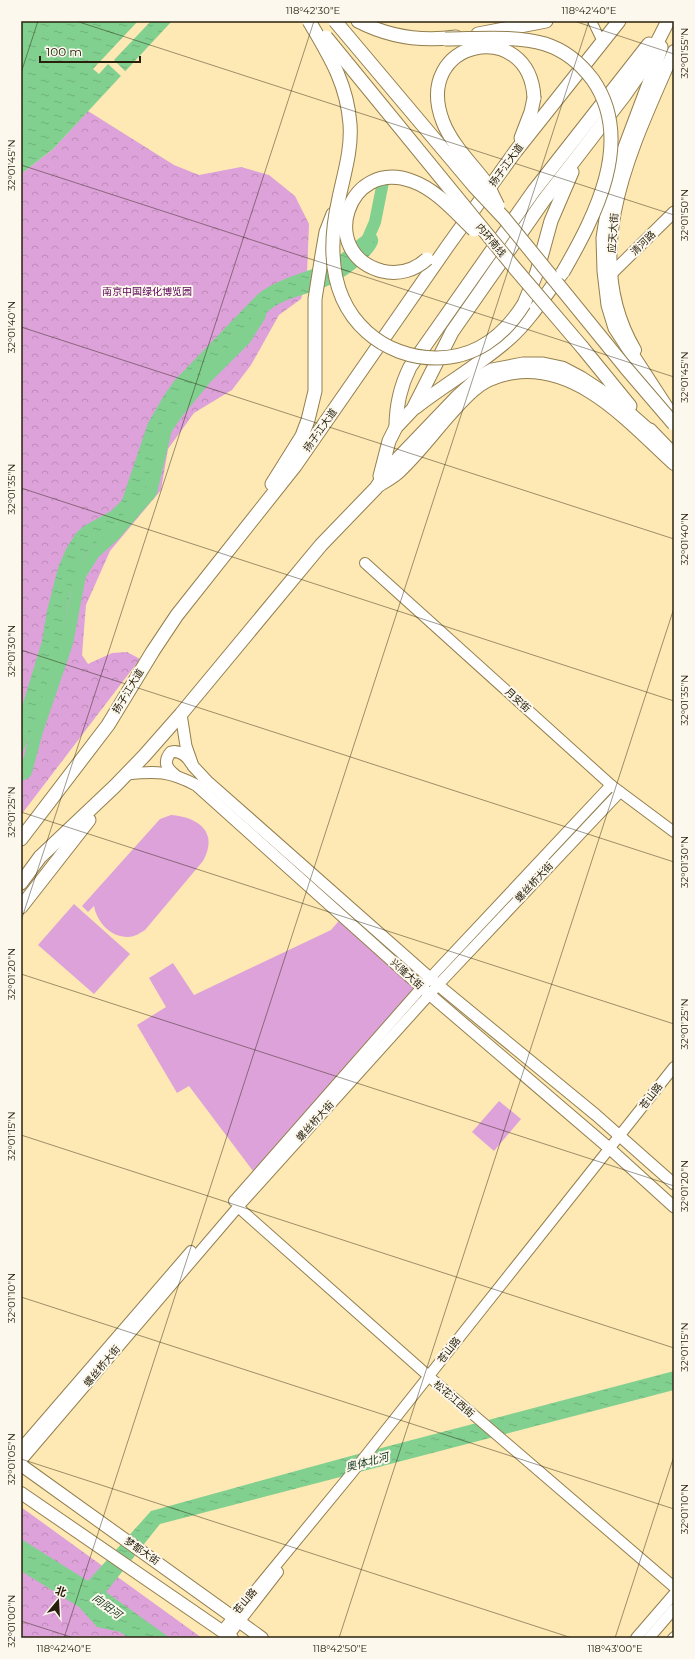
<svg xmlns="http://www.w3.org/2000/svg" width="695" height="1659" font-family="Montserrat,'Noto Sans SC',sans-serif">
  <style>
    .grass { fill: #dda2d9 }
    .forest { fill: url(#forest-crowns) }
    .water { fill: url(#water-ripples) }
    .pier { fill: #fee9b4 }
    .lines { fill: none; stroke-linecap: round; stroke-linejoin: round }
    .river { stroke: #81d090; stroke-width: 12 }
    .minor-casing { stroke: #937f4e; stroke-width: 10 }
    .tertiary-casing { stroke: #937f4e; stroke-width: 12 }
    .secondary-casing { stroke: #937f4e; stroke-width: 13 }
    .primary-casing { stroke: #937f4e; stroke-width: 14 }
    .trunk-casing { stroke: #937f4e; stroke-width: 15 }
    .minor { stroke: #fff; stroke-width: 8 }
    .tertiary { stroke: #fff; stroke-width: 10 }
    .secondary { stroke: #fff; stroke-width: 11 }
    .primary { stroke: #fff; stroke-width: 12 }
    .trunk { stroke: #fff; stroke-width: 13 }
    .trunk-bridge-casing { stroke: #937f4e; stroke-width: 15; stroke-linecap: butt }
    .trunk-bridge { stroke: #fff; stroke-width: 13 }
    .ticks { fill: none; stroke: #28200c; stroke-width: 1; stroke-opacity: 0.45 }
    .labels { text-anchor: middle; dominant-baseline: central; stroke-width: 4; stroke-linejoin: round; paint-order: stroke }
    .street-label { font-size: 10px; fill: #28200c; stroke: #fcf8ed }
    .park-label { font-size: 10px; fill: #5a0059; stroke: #fcf8ed }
    .water-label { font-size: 11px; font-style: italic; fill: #16371d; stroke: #fcf8ed }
    .neatline { fill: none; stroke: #28200c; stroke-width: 1.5 }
    .ticks-label { font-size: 10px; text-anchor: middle; fill: #28200c }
  </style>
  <defs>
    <pattern id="forest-crowns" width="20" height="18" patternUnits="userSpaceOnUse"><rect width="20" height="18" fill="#dda2d9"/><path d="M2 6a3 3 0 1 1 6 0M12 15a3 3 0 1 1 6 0" fill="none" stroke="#be8bb9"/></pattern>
    <pattern id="water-ripples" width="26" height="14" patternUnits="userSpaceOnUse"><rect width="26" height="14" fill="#81d090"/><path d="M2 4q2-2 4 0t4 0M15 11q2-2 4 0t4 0" fill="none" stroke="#6fb27b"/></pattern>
  </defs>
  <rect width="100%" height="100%" fill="#fee9b4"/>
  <!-- grass -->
  <g class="grass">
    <path d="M 171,815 C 199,817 219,833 203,861 L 145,930 C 140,933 135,937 128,937 C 110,937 97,922 94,906 L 88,912 L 82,906 L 160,819 Z"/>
    <path d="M 74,904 L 130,954 L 94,994 L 38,945 Z"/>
    <path d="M 343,916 L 422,988 L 256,1175 L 189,1086 L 177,1093 L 137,1025 L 166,1007 L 149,978 L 173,963 L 194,995 L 331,930 Z"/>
    <path d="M 499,1101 L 521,1119 L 494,1151 L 472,1132 Z"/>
  </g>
  <!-- forest -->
  <g class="forest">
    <path d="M 88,111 L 174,165 L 199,175 L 241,167 L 269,175 L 295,196 L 309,224 L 307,274 L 301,299 L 279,315 L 251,365 L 232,390 L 194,413 L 168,449 L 161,490 L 110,551 L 86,605 L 82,655 L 88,664 L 112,653 L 127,652 L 140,659 L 21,815 L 21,174 L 53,149 Z"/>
    <path d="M 21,1507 L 202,1638 L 21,1638 Z"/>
  </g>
  <!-- water -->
  <g class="water">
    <path d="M 21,21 L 172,21 L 53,149 L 21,174 Z"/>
    <path d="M 371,231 C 380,236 380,242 374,250 C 362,266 342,280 323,288 C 308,294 290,297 275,306 C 266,312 258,321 251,329 C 220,359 184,393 166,431 C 156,452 150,481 142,504 C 136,513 129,522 120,529 C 104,541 94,539 83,559 C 68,585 67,616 61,644 C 52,683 38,720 21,756 L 21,710 L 42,641 L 47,611 L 58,568 L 66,549 L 76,533 L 84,526 L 111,511 L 122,500 L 148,423 L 163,397 L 174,381 L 258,294 C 281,276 310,273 334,259 C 347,251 357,237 371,231 Z"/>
    <path d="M 674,1371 L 674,1390 L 160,1524 L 106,1592 L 170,1638 L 129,1638 L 120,1632 L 97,1627 L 79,1607 L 21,1571 L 21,1539 L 88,1581 L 151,1511 L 347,1457 Z"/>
  </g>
  <!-- pier -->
  <path class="pier" d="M 138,21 L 151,21 L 114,60 L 126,72 L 121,76 L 108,64 L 99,74 L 93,69 Z"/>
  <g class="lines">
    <!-- river -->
    <g class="river">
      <path d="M 365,245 L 375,222 L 383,182"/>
      <path d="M 21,775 L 26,772 L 37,731 L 67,643 L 80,575 L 94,553 L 115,534 L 151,492 L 166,429 L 177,413 L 207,377 L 245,339 L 260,315"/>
    </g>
    <!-- minor casing -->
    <g class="minor-casing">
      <g id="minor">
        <path d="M 592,21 L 602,42"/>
        <path d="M 672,1638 L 674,1636"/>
      </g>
    </g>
    <!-- tertiary casing -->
    <g class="tertiary-casing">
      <g id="tertiary">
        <path d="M 365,563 L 611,785 L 674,832"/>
        <path d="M 234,1201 L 430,978 L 611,785"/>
        <path d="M 238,1207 L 433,1380 L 674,1587"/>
        <path d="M 21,1448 L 191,1251"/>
        <path d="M 21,1461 L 238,1207 L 438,985 L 620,792"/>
        <path d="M 222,1631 L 351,1474 L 674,1067"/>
        <path d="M 229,1635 L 278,1572"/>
        <path d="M 636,1638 L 674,1594"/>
        <path d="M 649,1638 L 674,1609"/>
      </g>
    </g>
    <!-- secondary casing -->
    <g class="secondary-casing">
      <g id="secondary">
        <path d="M 611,274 L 674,212"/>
        <path d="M 181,714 L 186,746 L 193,766 L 207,781 L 438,985 L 596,1115 L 674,1184"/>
        <path d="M 127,774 C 157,771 169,771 196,785 L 429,994 L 609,1148 L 674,1207"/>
        <path d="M 175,775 C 166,768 163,761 171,752 C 180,750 186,755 191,763"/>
      </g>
    </g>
    <!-- primary casing -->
    <g class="primary-casing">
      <g id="primary">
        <path d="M 635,350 C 577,251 634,144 674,51"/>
        <path d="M 377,487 C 384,482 393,478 399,472 C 426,447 446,415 473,391 C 484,381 500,375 514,373 C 579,364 630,424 674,464"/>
        <path d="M 21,1465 L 262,1638"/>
        <path d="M 21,1493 L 232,1638"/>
      </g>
    </g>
    <!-- trunk casing -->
    <g class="trunk-casing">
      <g id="trunk">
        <path d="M 358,21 C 389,37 421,42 456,37"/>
        <path d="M 478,34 L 546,21"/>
        <path d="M 661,47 L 654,70 L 619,163 L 609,200 L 603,238 L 604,271 L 608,305 L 615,328 L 669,411"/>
        <path d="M 521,138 L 531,112 L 534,98"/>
        <path d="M 524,304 L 537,272 L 551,221 L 572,172"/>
        <path d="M 582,347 L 630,406"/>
        <path d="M 416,407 C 447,383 481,364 510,338 C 530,320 546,294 562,273"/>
        <path d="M 396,427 C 396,405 400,387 410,367 L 533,192 L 649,44"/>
        <path d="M 650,430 L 674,455"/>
        <path d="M 380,476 L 389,441 L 396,427 L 413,409 L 452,332 L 544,200 L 624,96 L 645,66 L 668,21"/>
        <path d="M 272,484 L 302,436 L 308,420 L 315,391 L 315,299 L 322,255 L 326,232 L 333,214"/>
        <path d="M 21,839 L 108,725 L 153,651 L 177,615 L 295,466 L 447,247 L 515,152 L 619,21"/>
        <path d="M 21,883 L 40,857 L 115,786 L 144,756 L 181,714 L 321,545 L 376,488 L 389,468 L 458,396 L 479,377 L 492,370 L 523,364 L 543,364 L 562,368 L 581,378 L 613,399 L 655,436"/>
        <path d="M 21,907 L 89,820"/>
      </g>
    </g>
    <!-- minor -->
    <use href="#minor" class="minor"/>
    <!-- tertiary -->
    <use href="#tertiary" class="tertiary"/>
    <!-- secondary -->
    <use href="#secondary" class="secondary"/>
    <!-- primary -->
    <use href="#primary" class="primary"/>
    <!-- trunk -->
    <use href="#trunk" class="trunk"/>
    <!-- trunk-bridge casing -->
    <g class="trunk-bridge-casing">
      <g id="trunk-bridge">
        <path d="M 309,21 C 329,55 347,83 350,124 C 352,149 344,174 339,198 C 328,246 328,297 367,332 C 386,349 411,358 436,358 C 475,358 504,336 524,304"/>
        <path d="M 335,21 L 474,186 L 504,218 L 626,368 L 674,424"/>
        <path d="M 326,37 L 513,266 L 582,347"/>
        <path d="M 445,39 C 476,39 515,35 545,44 C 564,50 581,64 593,80 C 635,141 595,216 563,272"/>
        <path d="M 498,206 C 494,199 491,191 487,184 C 472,164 452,145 443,122 C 411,39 530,16 534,98"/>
        <path d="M 427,259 C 415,270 399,275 382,271 C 317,254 347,157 412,181 C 437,190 455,212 474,230"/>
      </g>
    </g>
    <!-- trunk-bridge -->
    <use href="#trunk-bridge" class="trunk-bridge"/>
  </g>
  <!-- ticks -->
  <path class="ticks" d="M 76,21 L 674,215M 574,21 L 674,54M 21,73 L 38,21M 21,165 L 674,377M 21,327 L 674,539M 21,488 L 674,701M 21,650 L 674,862M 21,812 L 674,1024M 21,921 L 314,21M 21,974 L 674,1186M 21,1135 L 674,1348M 21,1297 L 674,1509M 21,1459 L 572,1638M 21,1621 L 74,1638M 64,1638 L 589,21M 339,1638 L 674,608M 615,1638 L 674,1456"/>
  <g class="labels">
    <!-- street labels -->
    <g class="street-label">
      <text transform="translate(506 165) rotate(-54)">扬子江大道</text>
      <text transform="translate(613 233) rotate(-86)">应天大街</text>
      <text transform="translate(491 240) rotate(50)">内环南线</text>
      <text transform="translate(643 243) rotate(-44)">清河路</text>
      <text transform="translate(320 430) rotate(-55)">扬子江大道</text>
      <text transform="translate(128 691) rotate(-59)">扬子江大道</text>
      <text transform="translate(518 700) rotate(42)">月安街</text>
      <text transform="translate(534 882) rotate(-47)">螺丝桥大街</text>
      <text transform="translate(407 974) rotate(42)">兴隆大街</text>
      <text transform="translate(651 1096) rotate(-52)">苍山路</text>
      <text transform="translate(315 1121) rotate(-48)">螺丝桥大街</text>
      <text transform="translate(449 1350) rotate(-52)">苍山路</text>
      <text transform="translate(102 1366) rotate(-50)">螺丝桥大街</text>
      <text transform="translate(454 1399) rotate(41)">松花江西街</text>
      <text transform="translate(142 1551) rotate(35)">梦都大街</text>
      <text transform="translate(245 1601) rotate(-50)">苍山路</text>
    </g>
    <!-- park labels -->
    <g class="park-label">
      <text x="147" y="291">南京中国绿化博览园</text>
    </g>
    <!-- water labels -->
    <g class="water-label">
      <text transform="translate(367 1462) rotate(-15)">奥体北河</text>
      <text transform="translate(107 1606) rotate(37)">向阳河</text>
    </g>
  </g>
  <!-- border -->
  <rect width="695" height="1659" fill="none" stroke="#fcf8ed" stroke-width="44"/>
  <!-- north arrow -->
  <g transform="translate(58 1601) rotate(18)" stroke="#fcf8ed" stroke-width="3" paint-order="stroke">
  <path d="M0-3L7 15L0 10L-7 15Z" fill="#28200c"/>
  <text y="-6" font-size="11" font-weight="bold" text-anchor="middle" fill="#28200c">北</text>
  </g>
  <!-- scale -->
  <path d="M40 56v6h100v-6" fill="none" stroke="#28200c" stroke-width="2"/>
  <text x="46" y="56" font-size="12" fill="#28200c" stroke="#fcf8ed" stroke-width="3" paint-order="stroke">100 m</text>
  <rect x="22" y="22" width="651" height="1615" class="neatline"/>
  <g class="ticks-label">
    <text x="313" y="14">118°42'30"E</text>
    <text x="589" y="14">118°42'40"E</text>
    <text transform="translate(684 53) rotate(-90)" y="4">32°01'55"N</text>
    <text transform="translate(11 165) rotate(-90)" y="4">32°01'45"N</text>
    <text transform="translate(684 215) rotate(-90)" y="4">32°01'50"N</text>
    <text transform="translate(11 327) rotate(-90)" y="4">32°01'40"N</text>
    <text transform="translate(684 377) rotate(-90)" y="4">32°01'45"N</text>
    <text transform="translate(11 489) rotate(-90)" y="4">32°01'35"N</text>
    <text transform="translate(684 539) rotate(-90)" y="4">32°01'40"N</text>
    <text transform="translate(11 651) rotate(-90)" y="4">32°01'30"N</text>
    <text transform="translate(684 700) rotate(-90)" y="4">32°01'35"N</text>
    <text transform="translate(11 812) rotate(-90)" y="4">32°01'25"N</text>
    <text transform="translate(684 862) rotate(-90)" y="4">32°01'30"N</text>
    <text transform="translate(11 974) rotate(-90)" y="4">32°01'20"N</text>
    <text transform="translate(684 1024) rotate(-90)" y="4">32°01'25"N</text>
    <text transform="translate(11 1136) rotate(-90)" y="4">32°01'15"N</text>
    <text transform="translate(684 1186) rotate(-90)" y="4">32°01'20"N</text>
    <text transform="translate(11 1298) rotate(-90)" y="4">32°01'10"N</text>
    <text transform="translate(684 1347) rotate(-90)" y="4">32°01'15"N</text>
    <text transform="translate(11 1459) rotate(-90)" y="4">32°01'05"N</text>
    <text transform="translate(684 1509) rotate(-90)" y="4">32°01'10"N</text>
    <text transform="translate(11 1621) rotate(-90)" y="4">32°01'00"N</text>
    <text x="64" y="1652">118°42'40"E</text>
    <text x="340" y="1652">118°42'50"E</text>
    <text x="615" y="1652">118°43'00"E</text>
  </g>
</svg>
